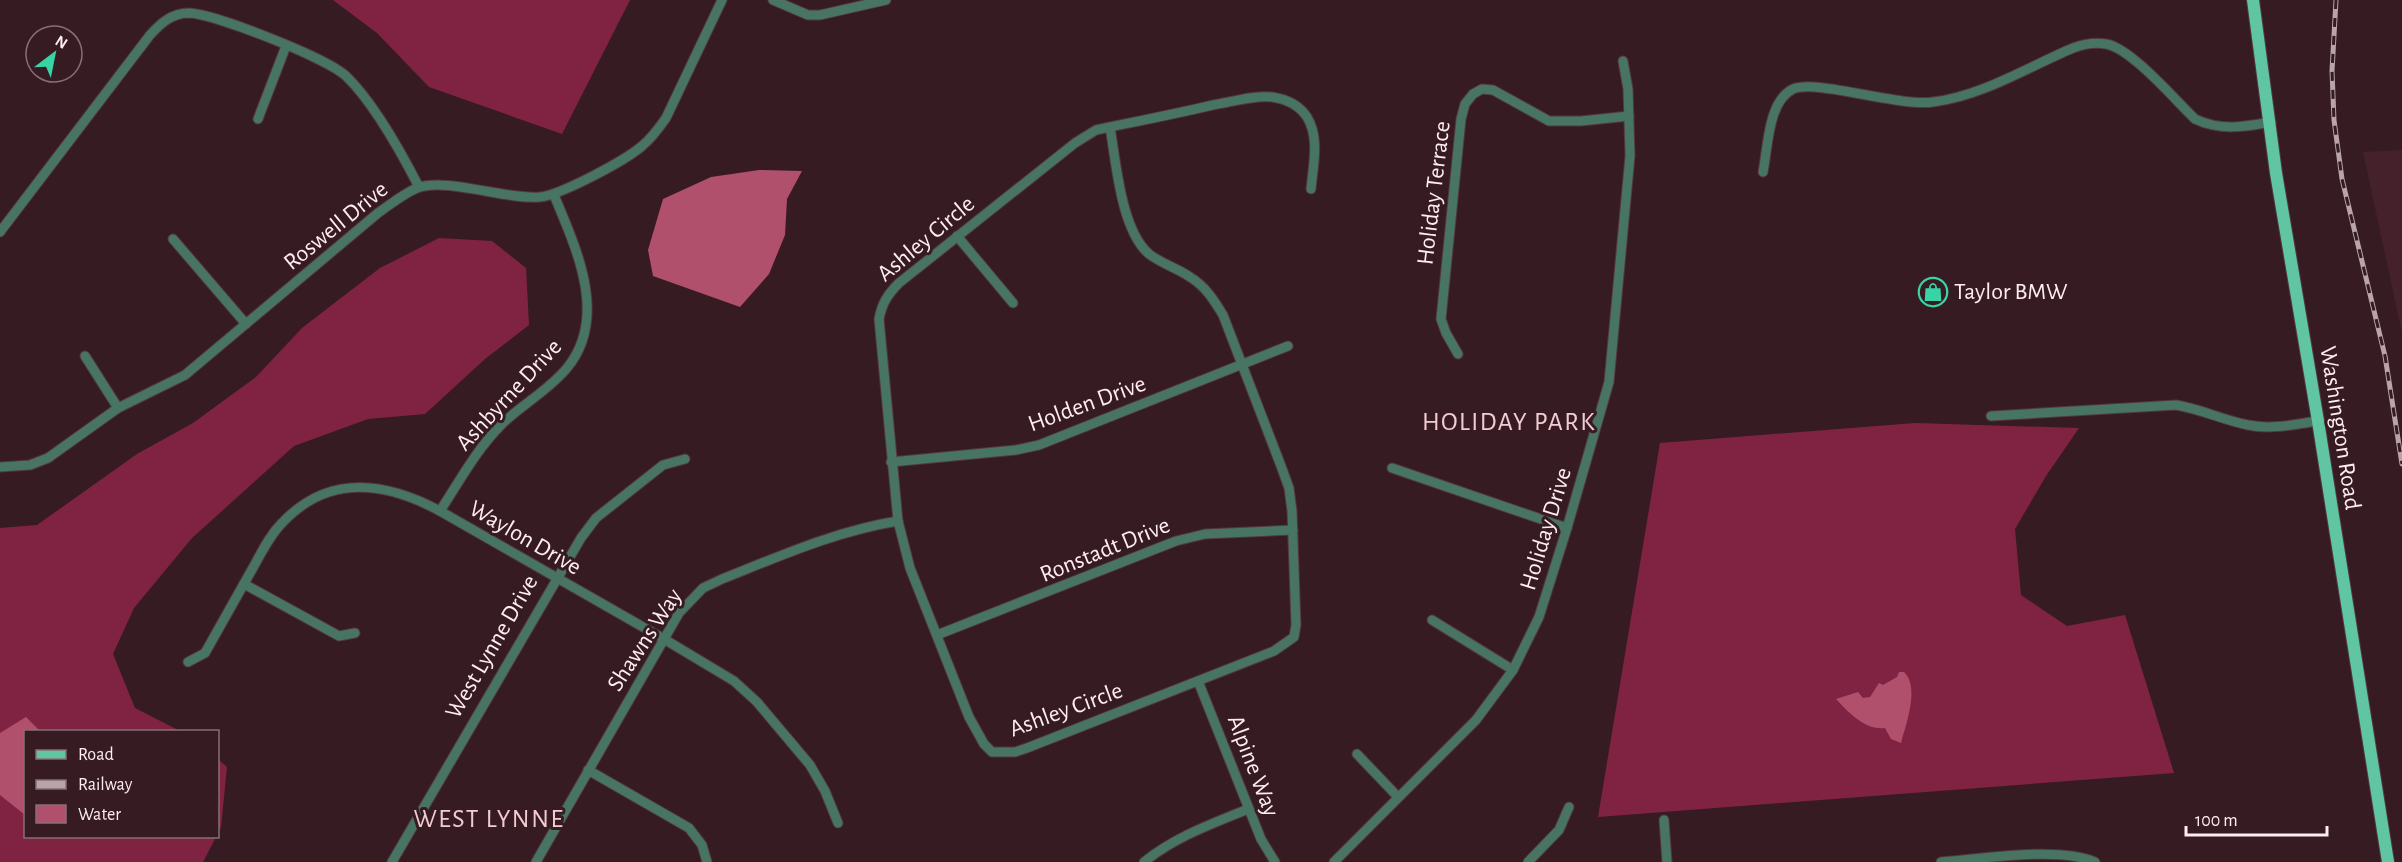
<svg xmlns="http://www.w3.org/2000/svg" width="2402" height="862" font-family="'Alegreya Sans',sans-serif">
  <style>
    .built { fill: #44212b }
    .forest { fill: #802343 }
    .water { fill: #b0506c }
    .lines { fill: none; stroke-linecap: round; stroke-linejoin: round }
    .minor-casing { stroke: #53383f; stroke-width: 11 }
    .major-casing { stroke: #53383f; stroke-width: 14 }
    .minor { stroke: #477463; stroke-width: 9 }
    .major { stroke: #60c5a2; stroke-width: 12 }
    .rail-casing { stroke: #b8a4a9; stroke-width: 5 }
    .rail { stroke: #371b22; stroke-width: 3; stroke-dasharray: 9; stroke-linecap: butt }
    .labels { text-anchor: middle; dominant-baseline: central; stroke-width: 6; stroke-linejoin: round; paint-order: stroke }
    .street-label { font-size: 24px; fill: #feedf1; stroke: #371b22 }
    .poi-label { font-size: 24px; fill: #feedf1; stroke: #371b22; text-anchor: start }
    .neighbourhood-label { font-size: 26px; letter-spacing: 1.5px; fill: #f2cbd3; stroke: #371b22 }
  </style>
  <rect width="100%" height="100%" fill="#371b22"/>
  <!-- built -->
  <path class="built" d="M 2402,150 L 2402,333 L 2363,152 Z"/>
  <!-- forest -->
  <g class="forest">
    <path d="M 333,0 L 630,0 L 562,134 L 429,87 L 377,33 Z"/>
    <path d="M 439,238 L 492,241 L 526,268 L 529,325 L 485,359 L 425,414 L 368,419 L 294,446 L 192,538 L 134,608 L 113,654 L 135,708 L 180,731 L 26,732 L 26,836 L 216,837 L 203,862 L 0,862 L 0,528 L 37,525 L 137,454 L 193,423 L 256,377 L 302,328 L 380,268 Z"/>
    <path d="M 1915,423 L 2079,428 L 2046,476 L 2015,529 L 2021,595 L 2067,626 L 2125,615 L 2174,773 L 1598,817 L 1660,443 Z"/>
    <path d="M 218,759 L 227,767 L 221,827 L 218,833 Z"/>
  </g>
  <!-- water -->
  <g class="water">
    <path d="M 759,170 L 802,171 L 787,199 L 785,235 L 769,274 L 740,307 L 653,276 L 648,250 L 663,199 L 711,177 Z"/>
    <path d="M 1899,672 L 1904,672 C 1920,687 1906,724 1901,743 L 1891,739 L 1885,728 C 1866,731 1848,712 1836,699 L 1858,692 L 1863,698 L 1870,697 L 1879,683 L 1883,685 L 1897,677 Z"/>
    <path d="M 26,717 L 40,731 L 26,732 L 25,815 L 0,795 L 0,733 Z"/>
  </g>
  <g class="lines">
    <!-- minor casing -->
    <g class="minor-casing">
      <g id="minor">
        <path d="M 773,0 L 808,15 L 820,15 L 886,0"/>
        <path d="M 258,119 L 286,46"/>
        <path d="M 1110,127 C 1116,162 1121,230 1149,254 C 1162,264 1177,268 1190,277 C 1205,286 1214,300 1223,315 L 1281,466 L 1289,488 L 1292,511 L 1296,625 L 1294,637 L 1274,651 L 1027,748 L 1015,752 L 992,752 L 984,744 L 969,717 L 910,568 L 898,521 L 879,319 C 882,303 888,294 899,283 L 1075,143 L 1096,130 L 1110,127 C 1144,120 1179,113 1213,105 C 1232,102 1253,95 1272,97 C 1286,99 1299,105 1307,117 C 1320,138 1313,166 1311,189"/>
        <path d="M 1763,172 C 1768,147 1768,101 1793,89 C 1816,79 1899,107 1933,102 C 1982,96 2028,67 2073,48 C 2084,44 2094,42 2106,44 C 2131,48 2175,100 2195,119 C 2220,131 2244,127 2271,122"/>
        <path d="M 0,232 L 150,35 C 161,23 172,13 189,13 C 215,14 327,58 346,76 C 374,103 401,152 419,187"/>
        <path d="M 957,236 L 1013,303"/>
        <path d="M 173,239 L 246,324"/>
        <path d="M 1458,354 L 1446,333 L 1441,319 L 1461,119 L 1465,104 L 1473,94 L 1482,89 L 1493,90 L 1549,121 L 1581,121 L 1629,116"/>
        <path d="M 85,356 L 118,408"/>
        <path d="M 1991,416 L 2176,405 C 2201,409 2223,420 2248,425 C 2271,430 2296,424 2318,421"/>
        <path d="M 891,462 L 1016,450 L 1039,445 L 1288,346"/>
        <path d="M 0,467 L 30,465 L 48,458 L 118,408 L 185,375 L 378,213 C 391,204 403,194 417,188 C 446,177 506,200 540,197 C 561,195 626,160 642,146 C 652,138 659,128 666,118 L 722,0"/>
        <path d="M 1392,468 L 1567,528"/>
        <path d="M 440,511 C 459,482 476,450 501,425 C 521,405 548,391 567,368 C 609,317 576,248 554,195"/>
        <path d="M 244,584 L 339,636 L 355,633"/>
        <path d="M 1432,620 L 1513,670"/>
        <path d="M 937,635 L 1176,541 L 1205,534 L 1293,530"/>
        <path d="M 188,662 L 205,653 C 220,626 235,600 250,573 C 260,556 268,537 282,523 C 329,473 386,482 440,511 L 664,639 L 734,681 L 757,702 L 810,765 L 825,791 L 838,823"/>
        <path d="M 1198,681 L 1261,839 L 1275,862"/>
        <path d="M 1357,754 L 1398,797"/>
        <path d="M 588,770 L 689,828 L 702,845 L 707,862"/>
        <path d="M 1664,820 L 1667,862"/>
        <path d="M 392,862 L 581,538 L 596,518 L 663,465 L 685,459"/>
        <path d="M 536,862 L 679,613 L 703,588 L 722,579 C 780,556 836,531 898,521"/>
        <path d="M 1144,862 C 1175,837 1211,824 1248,809"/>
        <path d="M 1334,862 L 1476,720 L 1513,670 L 1539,617 L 1567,528 L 1609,382 L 1630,156 L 1628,89 L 1623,61"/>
        <path d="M 1528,862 L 1559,830 L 1569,807"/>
        <path d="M 1941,862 C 1982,859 2059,846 2095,862"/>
      </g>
    </g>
    <!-- major casing -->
    <g class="major-casing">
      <path id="major" d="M 2253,0 L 2276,173 L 2318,421 L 2388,862"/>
    </g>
    <!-- minor -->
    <use href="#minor" class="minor"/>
    <!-- major -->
    <use href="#major" class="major"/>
    <!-- rail casing -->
    <g class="rail-casing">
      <path id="rail" d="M 2336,0 L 2332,71 L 2334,120 L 2342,179 L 2385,356 L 2402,464"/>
    </g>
    <!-- rail -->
    <use href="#rail" class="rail"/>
  </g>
  <!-- icons -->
  <defs>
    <g id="shop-ring" transform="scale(1.5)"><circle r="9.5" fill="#371b22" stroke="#38d4a6" stroke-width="1.5"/><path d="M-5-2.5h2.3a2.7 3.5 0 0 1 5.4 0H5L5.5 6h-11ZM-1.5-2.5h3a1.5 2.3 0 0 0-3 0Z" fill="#38d4a6"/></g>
  </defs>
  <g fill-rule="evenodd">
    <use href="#shop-ring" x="1933" y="292"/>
  </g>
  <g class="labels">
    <!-- street labels -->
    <g class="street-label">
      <text transform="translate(1434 193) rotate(-83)">Holiday Terrace</text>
      <text transform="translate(336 226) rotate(-39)">Roswell Drive</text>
      <text transform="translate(926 239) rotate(-40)">Ashley Circle</text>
      <text transform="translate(509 395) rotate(-47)">Ashbyrne Drive</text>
      <text transform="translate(1087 404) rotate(-20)">Holden Drive</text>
      <text transform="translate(2340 428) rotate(81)">Washington Road</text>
      <text transform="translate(1546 529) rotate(-73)">Holiday Drive</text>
      <text transform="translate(525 538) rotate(30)">Waylon Drive</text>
      <text transform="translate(1105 550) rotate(-22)">Ronstadt Drive</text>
      <text transform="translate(645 640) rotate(-57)">Shawns Way</text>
      <text transform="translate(492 647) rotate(-60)">West Lynne Drive</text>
      <text transform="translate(1066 710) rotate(-20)">Ashley Circle</text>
      <text transform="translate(1253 766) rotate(69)">Alpine Way</text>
    </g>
    <!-- poi labels -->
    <g class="poi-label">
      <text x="1954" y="292">Taylor BMW</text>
    </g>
    <!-- neighbourhood labels -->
    <g class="neighbourhood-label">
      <text x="1509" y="422">HOLIDAY PARK</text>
      <text x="489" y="819">WEST LYNNE</text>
    </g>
  </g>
  <!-- legend -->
  <rect x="24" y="730" width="195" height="108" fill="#371b22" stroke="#876f75" stroke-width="1.5"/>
  <rect x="36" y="750" width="30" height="9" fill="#60c5a2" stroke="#876f75" stroke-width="1.5"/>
  <text x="78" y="760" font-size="18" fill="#feedf1">Road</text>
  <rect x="36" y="780" width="30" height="9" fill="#b8a4a9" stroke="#876f75" stroke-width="1.5"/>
  <text x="78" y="790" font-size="18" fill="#feedf1">Railway</text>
  <rect x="36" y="805" width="30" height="18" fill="#b0506c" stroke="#876f75" stroke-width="1.5"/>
  <text x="78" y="820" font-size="18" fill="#feedf1">Water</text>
  <!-- north arrow -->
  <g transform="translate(54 54) rotate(32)"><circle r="28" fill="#371b22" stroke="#876f75" stroke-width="1.5"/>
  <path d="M0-4.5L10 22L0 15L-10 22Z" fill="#38d4a6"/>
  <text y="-9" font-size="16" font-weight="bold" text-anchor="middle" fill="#feedf1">N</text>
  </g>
  <!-- scale -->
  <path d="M2186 826v9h141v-9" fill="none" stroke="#feedf1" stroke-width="3"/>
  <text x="2195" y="826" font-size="18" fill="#feedf1" stroke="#371b22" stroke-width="4.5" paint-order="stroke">100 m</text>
</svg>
